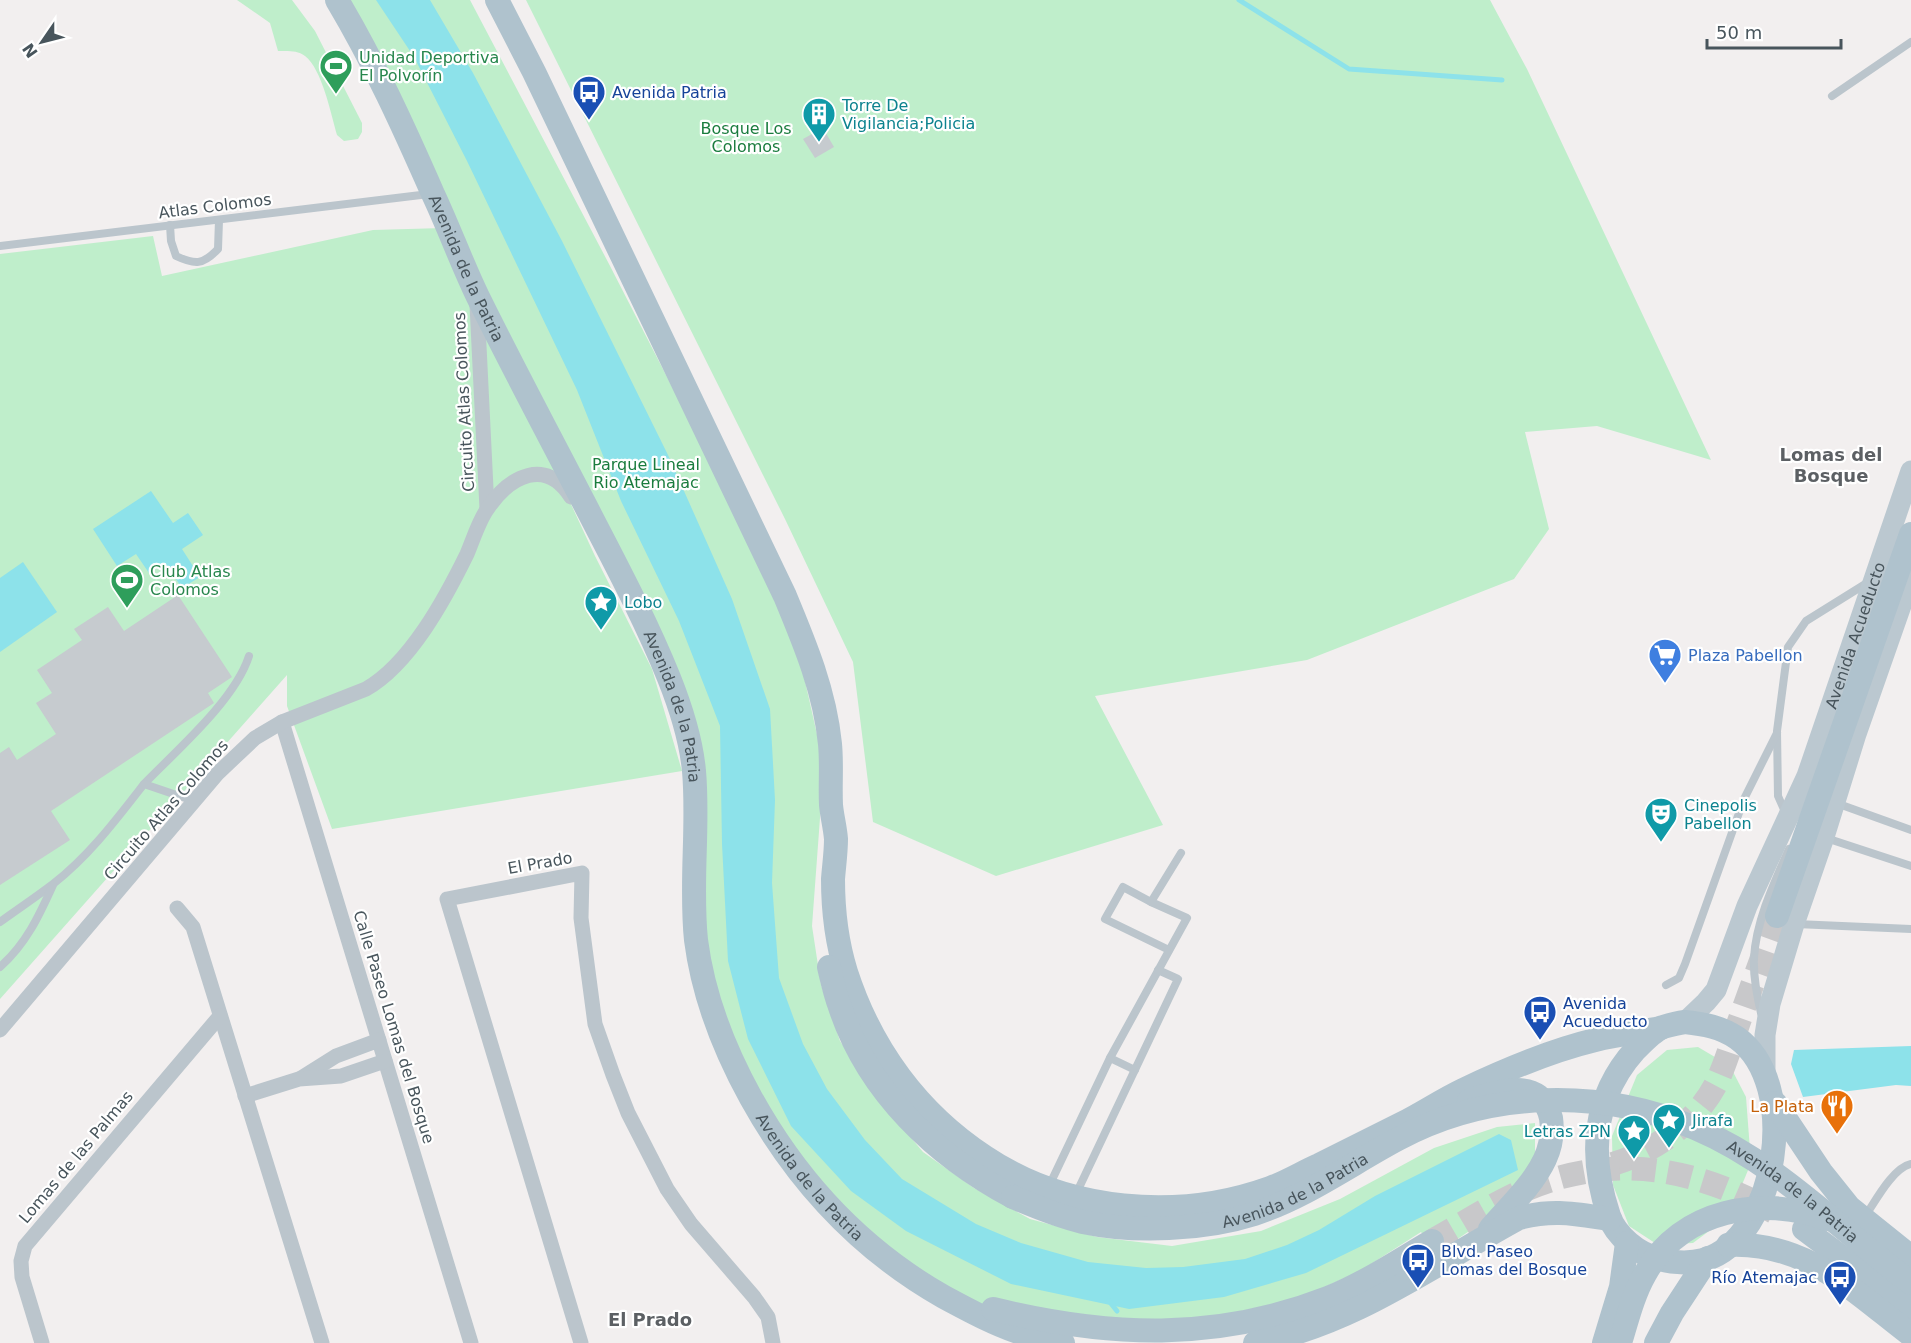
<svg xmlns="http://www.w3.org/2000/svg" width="1911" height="1343" font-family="'DejaVu Sans',sans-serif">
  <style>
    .green { fill: #bfeecb }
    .water { fill: #8de2ea }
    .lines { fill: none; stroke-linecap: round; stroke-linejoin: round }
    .stream { stroke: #8de2ea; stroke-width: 5 }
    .building { fill: #c6cbcf }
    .primary-tunnel { stroke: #c8c8ca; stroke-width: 24; stroke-dasharray: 24 12; stroke-linecap: butt }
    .service { stroke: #bbc5cc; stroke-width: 8 }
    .minor { stroke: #bbc5cc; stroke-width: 15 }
    .secondary { stroke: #bbc8d0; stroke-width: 21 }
    .primary { stroke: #afc2cd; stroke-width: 24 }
    .primary-bridge { stroke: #afc2cd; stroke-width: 24 }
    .labels { text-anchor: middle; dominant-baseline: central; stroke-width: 4.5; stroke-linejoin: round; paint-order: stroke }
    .leisure-label { font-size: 16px; fill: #27864d; stroke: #fff; text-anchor: start }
    .transit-label { font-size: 16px; fill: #164399; stroke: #fff; text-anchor: start }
    .culture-label { font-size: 16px; fill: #0d838f; stroke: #fff; text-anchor: start }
    .park-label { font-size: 16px; fill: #1a7c3e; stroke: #fff }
    .street-label { font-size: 16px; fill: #48555c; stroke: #fff }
    .shop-label { font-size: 16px; fill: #366cbe; stroke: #fff; text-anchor: start }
    .food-label { font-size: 16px; fill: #c56008; stroke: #fff; text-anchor: end }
    .neighbourhood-label { font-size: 18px; font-weight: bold; fill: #5c6064; stroke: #fff }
  </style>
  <rect width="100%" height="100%" fill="#f2efef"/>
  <!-- green -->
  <g class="green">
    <path d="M 237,0 L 292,0 L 315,31 L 362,123 L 362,132 L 358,139 L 344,141 L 337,135 C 331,114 322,69 305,56 C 297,50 288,51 278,51 L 270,23 Z"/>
    <path d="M 343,0 L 470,0 L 609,264 L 742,523 L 800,659 L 821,752 L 820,818 L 812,926 L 821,985 L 840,1041 L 877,1097 L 923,1152 L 974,1188 L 1030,1219 L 1097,1237 L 1172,1246 L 1261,1231 L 1340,1199 L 1434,1148 L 1497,1127 L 1535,1123 L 1535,1155 L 1516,1187 L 1484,1221 L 1437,1253 L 1421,1232 L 1360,1271 L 1300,1298 L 1192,1322 L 1017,1314 L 937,1292 L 868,1243 L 751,1091 L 702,949 L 698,748 Z"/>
    <path d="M 526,0 L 1490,0 L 1527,69 L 1711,460 L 1597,426 L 1525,432 L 1549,529 L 1514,579 L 1307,660 L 1095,696 L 1163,825 L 996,876 L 873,822 L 853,662 L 785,519 Z"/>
    <path d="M 443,228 L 595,556 L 652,669 L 682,771 L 332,829 L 287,706 L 287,675 L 0,999 L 0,254 L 153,236 L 162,276 L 373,230 Z"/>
    <path d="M 1698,1047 L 1730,1066 L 1746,1097 L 1751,1163 L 1729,1216 L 1693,1243 L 1658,1245 L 1629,1226 L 1613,1185 L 1612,1136 L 1637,1075 L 1667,1050 Z"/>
  </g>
  <!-- water -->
  <g class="water">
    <path d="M 376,0 L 430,0 L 473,73 L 562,241 L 668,455 L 732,599 L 770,709 L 775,800 L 772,883 L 779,978 L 803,1044 L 827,1089 L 865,1140 L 902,1179 L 976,1224 L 1021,1243 L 1088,1262 L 1146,1268 L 1183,1267 L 1245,1259 L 1287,1245 L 1319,1230 L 1375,1196 L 1499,1134 L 1511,1140 L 1518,1170 L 1306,1273 L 1224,1297 L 1129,1309 L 1011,1284 L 906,1231 L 851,1191 L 791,1126 L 748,1039 L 728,961 L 722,844 L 720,726 L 679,621 L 621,501 L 577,390 L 467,161 L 414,57 Z"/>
    <path d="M 151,491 L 173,523 L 188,513 L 203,535 L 182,549 L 200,577 L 182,588 L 165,563 L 149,573 L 136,554 L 117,566 L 93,529 Z"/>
    <path d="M 23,562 L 57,612 L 0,652 L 0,578 Z"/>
    <path d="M 1911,1046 L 1911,1086 L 1896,1085 L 1803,1097 L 1791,1064 L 1794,1050 Z"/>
  </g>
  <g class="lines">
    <!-- stream -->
    <g class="stream">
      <path d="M 1239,0 L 1349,69 L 1502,80"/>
      <path d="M 1109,1301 L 1117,1311"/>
    </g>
  </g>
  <!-- building -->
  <g class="building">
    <path d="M 823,128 L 834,147 L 815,158 L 803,139 Z"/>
    <path d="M 178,595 L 232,677 L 208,693 L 214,703 L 51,811 L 70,840 L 0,885 L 0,753 L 9,747 L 17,760 L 56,734 L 36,703 L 52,693 L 37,670 L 82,640 L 74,629 L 108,607 L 124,631 Z"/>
  </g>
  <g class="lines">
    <!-- primary-tunnel -->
    <g class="primary-tunnel">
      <path d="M 1613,1164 C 1653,1152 1696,1123 1716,1084 C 1726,1063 1733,1038 1741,1016 C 1753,983 1765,949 1777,916"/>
      <path d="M 1432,1241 C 1461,1225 1490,1206 1520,1192 C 1609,1152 1692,1166 1774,1212"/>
    </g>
    <!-- service -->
    <g class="service">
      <path d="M 1832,96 L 1911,42"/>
      <path d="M 170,225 L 171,241 L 176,256 C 195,265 203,265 218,249 L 219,220"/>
      <path d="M 0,246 L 429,194"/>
      <path d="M 144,784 C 177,750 235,700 249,656"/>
      <path d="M 1836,803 L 1911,830"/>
      <path d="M 1786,814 L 1778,796 L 1777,731 L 1788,647 L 1806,621 L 1867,583"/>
      <path d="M 1826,838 L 1911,866"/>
      <path d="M 1151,902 L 1123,887 L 1105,919 L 1169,950"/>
      <path d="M 0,922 C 18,909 36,897 53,884 C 89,856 116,820 144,784 L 194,801"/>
      <path d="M 1796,924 L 1911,929"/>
      <path d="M 0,967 C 26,944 39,916 53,885"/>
      <path d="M 1666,985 L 1679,978 L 1685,964 L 1744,799 L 1777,733"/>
      <path d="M 1761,1013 C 1757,996 1753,977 1754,958 C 1756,921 1774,883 1789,849"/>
      <path d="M 1110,1058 L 1135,1070"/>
      <path d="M 1050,1184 L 1110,1058 L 1187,918 L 1151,902 L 1181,853"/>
      <path d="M 1076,1194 L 1178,979 L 1158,970"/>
      <path d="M 1866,1215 C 1876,1200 1893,1168 1911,1164"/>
    </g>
    <!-- minor -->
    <g class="minor">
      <path d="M 477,305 L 487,509"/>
      <path d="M 282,722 L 471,1343"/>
      <path d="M 177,908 L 193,927 L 322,1343"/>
      <path d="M 0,1030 L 218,773 L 255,738 L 282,722 L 366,689 C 410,664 445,599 467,554 C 473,540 479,520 488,508 C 510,476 546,457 571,497"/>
      <path d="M 301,1078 L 336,1056 L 379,1040"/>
      <path d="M 245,1096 L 299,1079 L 341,1076 L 385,1061"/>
      <path d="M 42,1343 L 22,1277 L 21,1261 L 25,1246 L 220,1016"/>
      <path d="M 581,1343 L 447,899 L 582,873 L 581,918 L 595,1024 L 613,1075 L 628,1113 L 667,1189 L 691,1224 L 754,1297 L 768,1317 L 773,1343"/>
    </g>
    <!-- secondary -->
    <g class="secondary">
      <path id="s1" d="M 1685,1022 L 1706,1002 L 1716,990 L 1747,906 L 1807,776 L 1911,471"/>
      <path d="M 1765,1075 L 1765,1035 L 1770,1004 L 1794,924 L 1824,837 L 1856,734 L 1911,577"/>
    </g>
    <!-- primary -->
    <g class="primary">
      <path id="s2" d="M 337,0 C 374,62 404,128 433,194 C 449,228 462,264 478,297 C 516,374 557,450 596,526 C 622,576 648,626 669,678 C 681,708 691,739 694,771 C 699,827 690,883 696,940 C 703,995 724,1049 751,1098 C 797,1181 861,1250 944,1297 C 970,1311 996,1325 1024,1334 C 1037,1338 1050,1340 1063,1343"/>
      <path d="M 497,0 L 534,72 L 785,596 C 805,644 825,692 830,744 C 832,765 830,785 831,805 C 832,816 835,827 836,839 C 836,852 834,866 833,879 C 833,910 837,943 846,972 C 871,1049 918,1113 985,1157 C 1067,1212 1178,1221 1270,1188 C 1287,1182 1303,1172 1319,1165 C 1347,1151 1375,1137 1403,1123 C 1423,1113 1442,1100 1463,1090 C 1505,1070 1549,1051 1595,1040 C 1617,1035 1639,1032 1661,1028"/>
      <path d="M 1777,916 L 1911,534"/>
      <path d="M 829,967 C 832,980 835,994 840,1007 C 868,1092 936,1156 1013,1197"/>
      <path d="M 1685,1022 C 1704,1024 1721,1027 1737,1038 C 1801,1084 1778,1238 1704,1260 C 1688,1264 1674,1263 1659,1259 C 1638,1254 1616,1236 1609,1216 C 1589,1157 1592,1098 1635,1050 C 1643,1042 1653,1031 1663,1027 C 1670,1025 1678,1023 1685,1022 Z"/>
      <path d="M 1469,1101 C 1497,1091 1542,1076 1551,1118 C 1553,1132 1551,1146 1545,1159 C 1533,1185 1509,1207 1490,1229"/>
      <path d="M 1775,1103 L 1821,1172 L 1849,1207 L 1911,1257"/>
      <path d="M 1804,1229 L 1911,1309"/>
      <path d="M 1728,1245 C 1806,1241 1853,1291 1911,1335"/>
      <path d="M 993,1309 C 1109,1337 1215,1342 1328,1298 C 1365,1283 1398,1261 1432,1241"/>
      <path d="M 1255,1343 C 1353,1325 1434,1264 1519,1218 C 1554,1209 1575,1214 1610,1219"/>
      <path d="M 1604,1343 L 1621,1287 L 1627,1243"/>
      <path d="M 1656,1343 L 1672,1313 L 1708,1258"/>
    </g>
    <!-- primary-bridge -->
    <g class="primary-bridge">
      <path id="s3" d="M 1013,1197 C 1036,1207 1058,1216 1083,1222 C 1134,1233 1204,1230 1254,1214 C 1306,1197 1351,1164 1398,1139 C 1489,1090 1601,1088 1695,1128 C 1778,1163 1840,1230 1911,1283"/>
      <path d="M 1620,1343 C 1627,1320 1633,1295 1645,1274 C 1681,1209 1762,1195 1827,1219"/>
    </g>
  </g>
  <!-- icons -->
  <defs>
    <g id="stadium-pin" transform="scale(1.725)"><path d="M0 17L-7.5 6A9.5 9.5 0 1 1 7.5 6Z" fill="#2e9e5b" stroke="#fff"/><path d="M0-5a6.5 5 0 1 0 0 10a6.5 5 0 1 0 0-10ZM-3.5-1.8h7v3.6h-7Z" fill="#fff"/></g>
    <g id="bus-pin" transform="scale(1.725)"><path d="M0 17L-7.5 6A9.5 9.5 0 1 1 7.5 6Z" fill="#1a4fb4" stroke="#fff"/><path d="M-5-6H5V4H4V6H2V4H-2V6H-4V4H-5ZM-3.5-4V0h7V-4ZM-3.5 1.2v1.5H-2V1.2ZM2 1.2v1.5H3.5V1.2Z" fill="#fff"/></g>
    <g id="building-pin" transform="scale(1.725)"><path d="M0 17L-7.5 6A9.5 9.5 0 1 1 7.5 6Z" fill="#0f9aa8" stroke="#fff"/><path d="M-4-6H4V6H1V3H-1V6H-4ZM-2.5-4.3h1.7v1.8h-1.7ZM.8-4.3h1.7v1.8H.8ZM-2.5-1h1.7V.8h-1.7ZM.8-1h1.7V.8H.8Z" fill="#fff"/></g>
    <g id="sight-pin" transform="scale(1.725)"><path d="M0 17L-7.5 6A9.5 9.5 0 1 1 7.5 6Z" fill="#0f9aa8" stroke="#fff"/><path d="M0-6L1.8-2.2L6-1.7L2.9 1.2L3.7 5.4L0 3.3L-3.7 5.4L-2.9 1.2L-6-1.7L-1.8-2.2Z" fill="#fff"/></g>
    <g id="supermarket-pin" transform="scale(1.725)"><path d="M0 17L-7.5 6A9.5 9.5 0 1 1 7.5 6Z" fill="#3f7fe0" stroke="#fff"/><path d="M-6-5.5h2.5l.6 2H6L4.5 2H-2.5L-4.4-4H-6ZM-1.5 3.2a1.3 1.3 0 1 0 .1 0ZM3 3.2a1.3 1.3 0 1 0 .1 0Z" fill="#fff"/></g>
    <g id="theatre-pin" transform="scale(1.725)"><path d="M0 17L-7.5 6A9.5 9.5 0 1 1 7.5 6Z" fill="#0f9aa8" stroke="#fff"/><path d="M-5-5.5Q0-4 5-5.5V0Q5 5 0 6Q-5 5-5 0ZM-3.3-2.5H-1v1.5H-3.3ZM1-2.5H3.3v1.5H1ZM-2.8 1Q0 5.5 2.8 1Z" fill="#fff"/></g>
    <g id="restaurant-pin" transform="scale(1.725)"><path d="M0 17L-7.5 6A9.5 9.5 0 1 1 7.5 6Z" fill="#e8710a" stroke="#fff"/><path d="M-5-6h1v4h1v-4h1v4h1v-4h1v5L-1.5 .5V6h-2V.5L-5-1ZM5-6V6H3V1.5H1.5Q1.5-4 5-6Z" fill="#fff"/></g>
  </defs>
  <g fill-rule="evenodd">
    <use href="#stadium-pin" x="336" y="66"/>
    <use href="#bus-pin" x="589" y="92"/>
    <use href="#building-pin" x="819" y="114"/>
    <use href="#stadium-pin" x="127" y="580"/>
    <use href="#sight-pin" x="601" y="602"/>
    <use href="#supermarket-pin" x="1665" y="655"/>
    <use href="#theatre-pin" x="1661" y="814"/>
    <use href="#bus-pin" x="1540" y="1012"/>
    <use href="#restaurant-pin" x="1837" y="1106"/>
    <use href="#sight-pin" x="1669" y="1120"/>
    <use href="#sight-pin" x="1634" y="1131"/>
    <use href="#bus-pin" x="1418" y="1260"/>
    <use href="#bus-pin" x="1840" y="1277"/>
  </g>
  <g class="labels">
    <!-- leisure labels -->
    <g class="leisure-label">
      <text x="359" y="57">Unidad Deportiva<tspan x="359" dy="18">El Polvorín</tspan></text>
      <text x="150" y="571">Club Atlas<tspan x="150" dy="18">Colomos</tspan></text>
    </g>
    <!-- transit labels -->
    <g class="transit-label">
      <text x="612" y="92">Avenida Patria</text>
      <text x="1563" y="1003">Avenida<tspan x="1563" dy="18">Acueducto</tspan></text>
      <text x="1441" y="1251">Blvd. Paseo<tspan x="1441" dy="18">Lomas del Bosque</tspan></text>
      <text x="1817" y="1277" text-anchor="end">Río Atemajac</text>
    </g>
    <!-- culture labels -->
    <g class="culture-label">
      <text x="842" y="105">Torre De<tspan x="842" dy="18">Vigilancia;Policia</tspan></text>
      <text x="624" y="602">Lobo</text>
      <text x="1684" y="805">Cinepolis<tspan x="1684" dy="18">Pabellon</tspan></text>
      <text x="1692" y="1120">Jirafa</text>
      <text x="1611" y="1131" text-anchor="end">Letras ZPN</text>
    </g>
    <!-- park labels -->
    <g class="park-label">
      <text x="746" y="128">Bosque Los<tspan x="746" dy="18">Colomos</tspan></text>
      <text x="646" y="464">Parque Lineal<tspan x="646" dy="18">Rio Atemajac</tspan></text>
    </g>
    <!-- street labels -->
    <g class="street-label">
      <text transform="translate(215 206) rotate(-7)">Atlas Colomos</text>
      <text stroke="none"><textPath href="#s2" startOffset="298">Avenida de la Patria</textPath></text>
      <text transform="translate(464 402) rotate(-93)">Circuito Atlas Colomos</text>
      <text stroke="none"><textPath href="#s1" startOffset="426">Avenida Acueducto</textPath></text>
      <text stroke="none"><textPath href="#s2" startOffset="784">Avenida de la Patria</textPath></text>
      <text transform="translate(166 810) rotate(-49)">Circuito Atlas Colomos</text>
      <text transform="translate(540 863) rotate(-10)">El Prado</text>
      <text transform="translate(394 1027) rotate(73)">Calle Paseo Lomas del Bosque</text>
      <text transform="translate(76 1157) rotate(-50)">Lomas de las Palmas</text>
      <text stroke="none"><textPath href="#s2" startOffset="1288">Avenida de la Patria</textPath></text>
      <text stroke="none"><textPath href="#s3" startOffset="294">Avenida de la Patria</textPath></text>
      <text stroke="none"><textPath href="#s3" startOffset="834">Avenida de la Patria</textPath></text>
    </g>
    <!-- shop labels -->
    <g class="shop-label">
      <text x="1688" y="655">Plaza Pabellon</text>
    </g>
    <!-- food labels -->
    <g class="food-label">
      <text x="1814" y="1106">La Plata</text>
    </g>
    <!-- neighbourhood labels -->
    <g class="neighbourhood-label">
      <text x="1831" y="454">Lomas del<tspan x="1831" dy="21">Bosque</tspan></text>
      <text x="650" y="1319">El Prado</text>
    </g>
  </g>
  <!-- north arrow -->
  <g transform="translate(42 42) rotate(235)" stroke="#ffffff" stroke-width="4.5" paint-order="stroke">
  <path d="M0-4.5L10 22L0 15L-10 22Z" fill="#48555c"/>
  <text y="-9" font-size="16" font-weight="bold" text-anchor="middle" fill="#48555c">N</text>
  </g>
  <!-- scale -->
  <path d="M1707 39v9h134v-9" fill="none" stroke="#48555c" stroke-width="3"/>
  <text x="1716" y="39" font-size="18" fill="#48555c" stroke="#ffffff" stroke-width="4.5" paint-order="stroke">50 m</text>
</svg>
